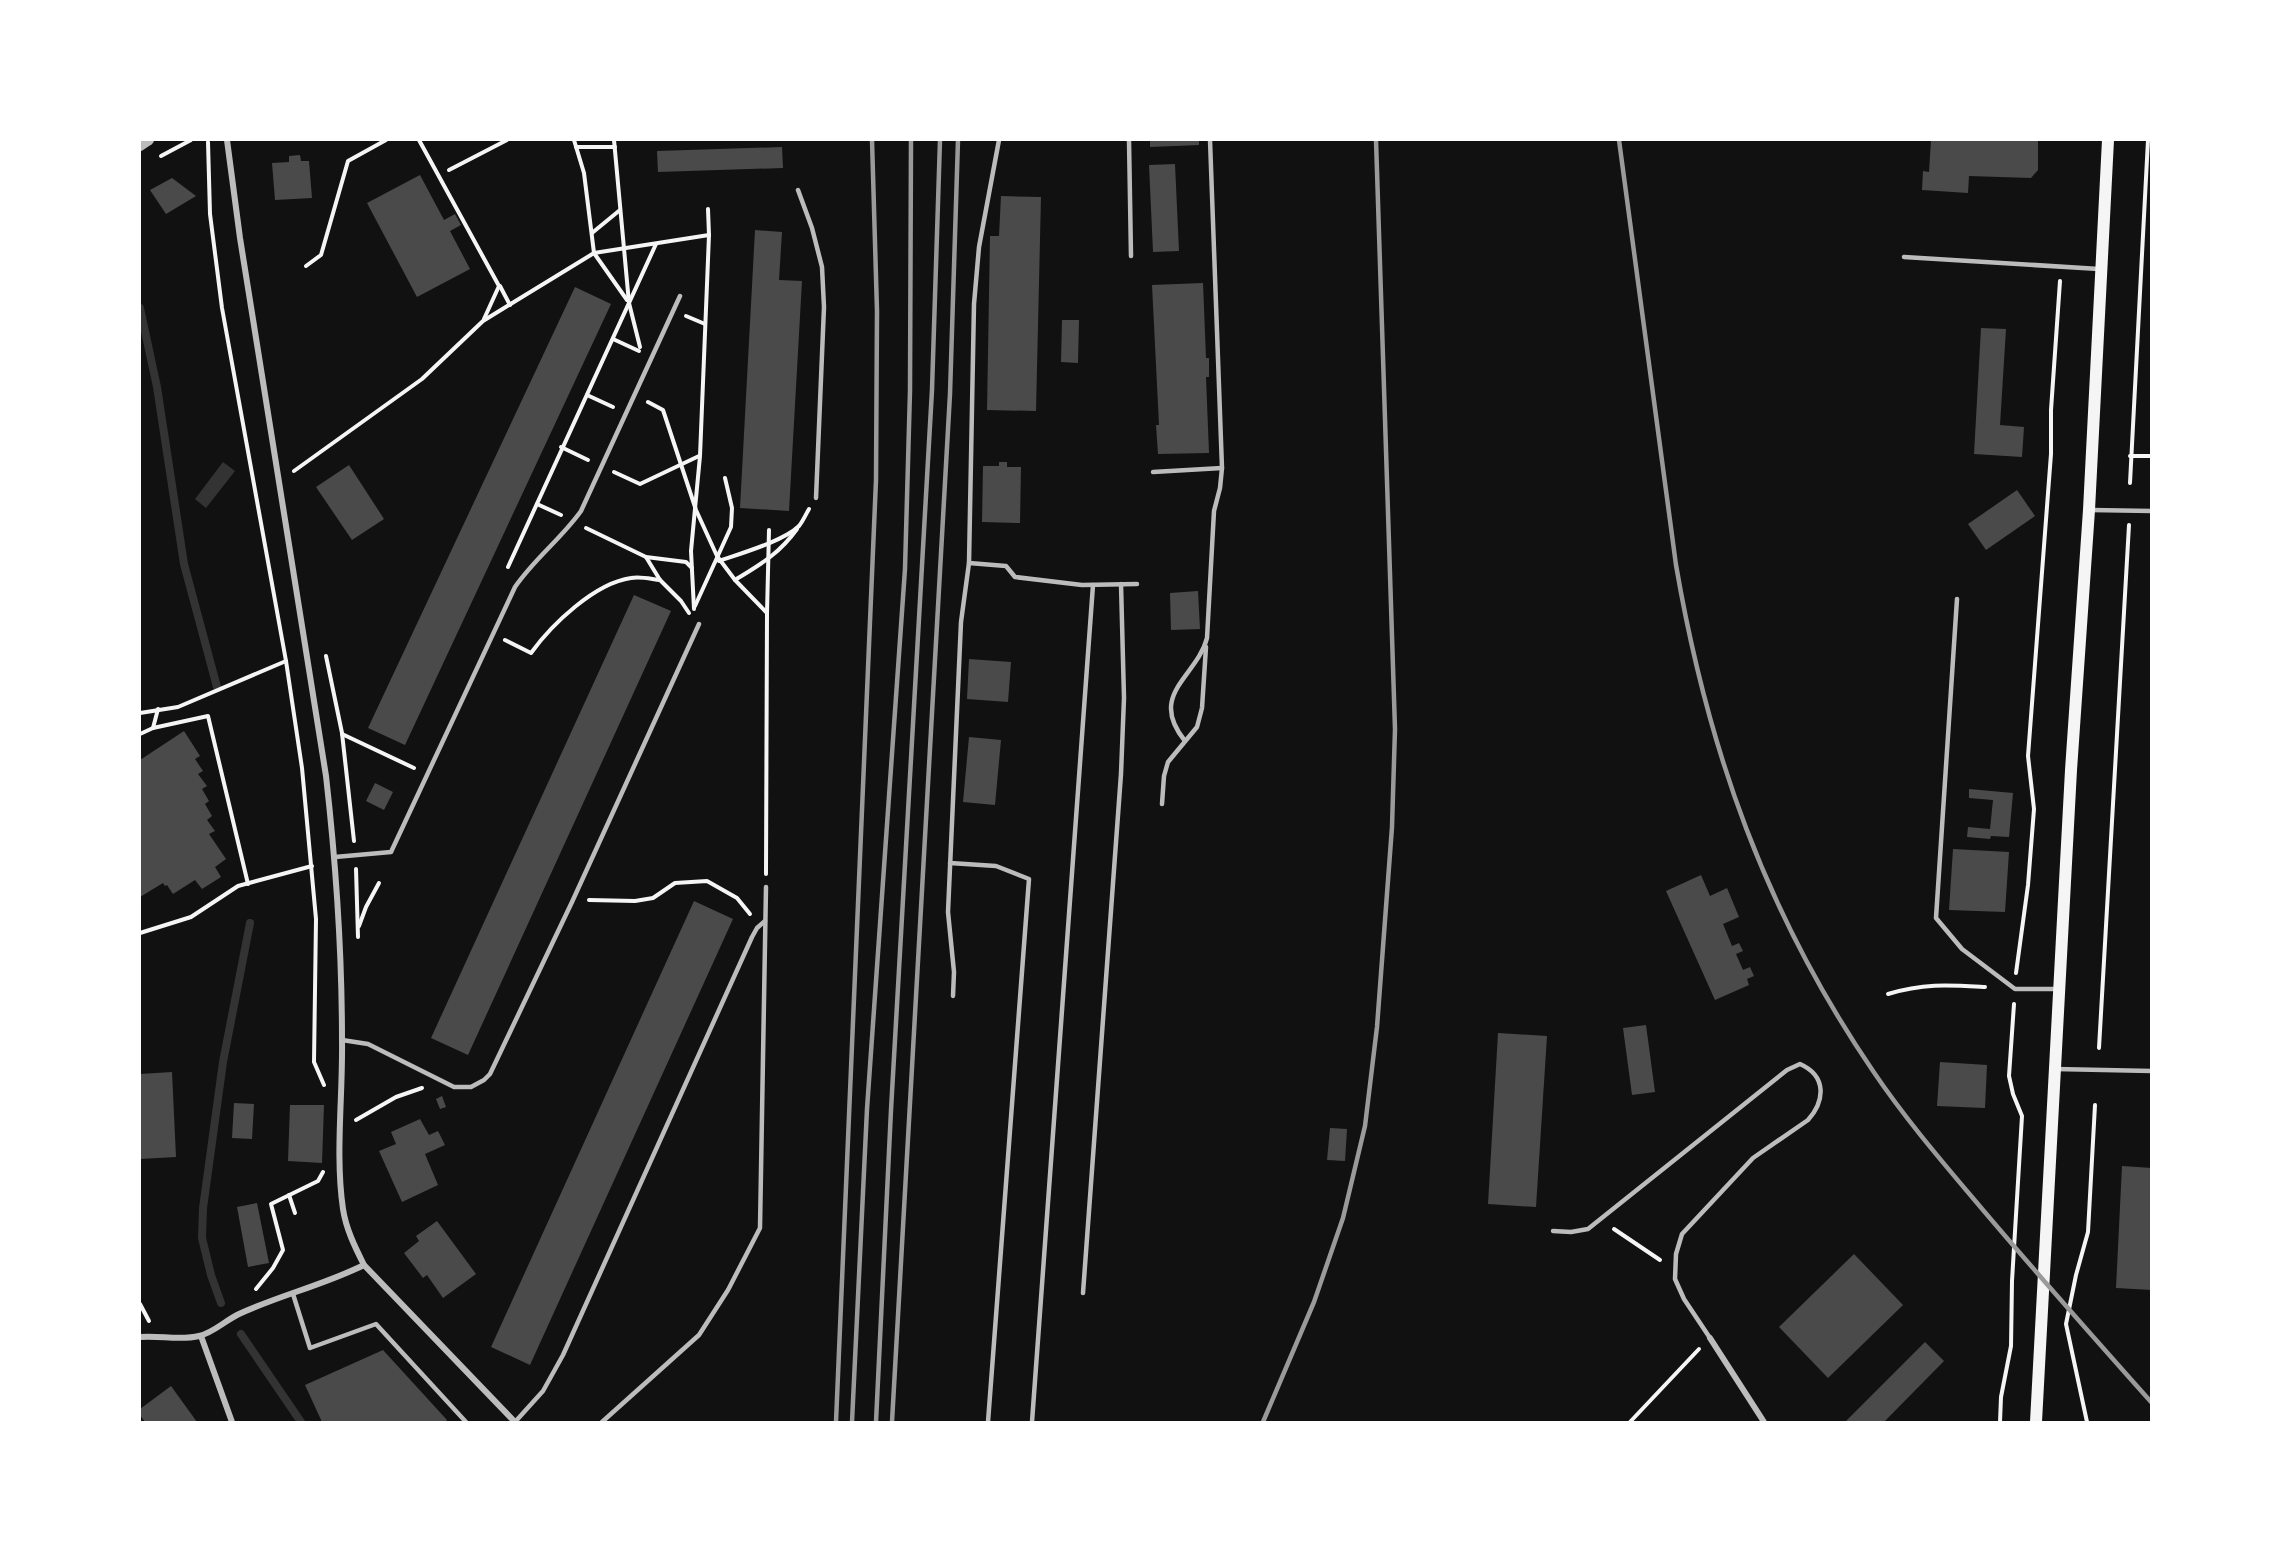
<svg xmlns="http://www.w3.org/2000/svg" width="2291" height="1562" font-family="'Open Sans',sans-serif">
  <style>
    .water { fill: #333 }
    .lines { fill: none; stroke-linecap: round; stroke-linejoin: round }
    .stream { stroke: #333; stroke-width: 8 }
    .building { fill: #4a4a4a }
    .path { stroke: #f5f5f5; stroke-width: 4 }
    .service { stroke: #bcbcbc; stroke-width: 4.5 }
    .minor { stroke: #bcbcbc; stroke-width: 6 }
    .tertiary { stroke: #bcbcbc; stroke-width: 10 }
    .secondary { stroke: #f5f5f5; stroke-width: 12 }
    .rail { stroke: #9a9a9a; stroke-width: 4.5 }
  </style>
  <rect width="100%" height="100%" fill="#111"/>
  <!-- water -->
  <path class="water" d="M 223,462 L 235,471 L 206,508 L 195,499 Z"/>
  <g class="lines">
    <!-- stream -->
    <g class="stream">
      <path d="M 140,308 L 157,387 L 184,564 L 217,687"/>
      <path d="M 221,1303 L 211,1275 L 202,1238 L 203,1208 L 223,1062 L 250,923"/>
      <path d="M 241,1334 L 301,1422"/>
    </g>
  </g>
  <!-- building -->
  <g class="building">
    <path d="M 1150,140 L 1199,140 L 1199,145 L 1150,147 Z"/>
    <path d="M 1931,140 L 2038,140 L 2038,170 L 2031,178 L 1969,176 L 1968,193 L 1922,190 L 1923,171 L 1929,172 Z"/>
    <path d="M 782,147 L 783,168 L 658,172 L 657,151 Z"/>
    <path d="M 300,155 L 301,161 L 309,161 L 312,198 L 275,200 L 272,163 L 289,162 L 289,156 Z"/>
    <path d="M 1175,164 L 1179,251 L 1153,252 L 1149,165 Z"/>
    <path d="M 420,175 L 444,220 L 455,214 L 461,225 L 450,231 L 470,269 L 417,297 L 367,203 Z"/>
    <path d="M 172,178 L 196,196 L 166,214 L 150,190 Z"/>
    <path d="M 1001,196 L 1041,197 L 1036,411 L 987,410 L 990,236 L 999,236 Z"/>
    <path d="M 755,230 L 782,232 L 779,280 L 802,281 L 789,511 L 740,508 Z"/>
    <path d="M 1203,283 L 1206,358 L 1209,358 L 1209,377 L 1206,377 L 1209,453 L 1158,454 L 1156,425 L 1159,425 L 1152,285 Z"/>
    <path d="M 575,287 L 611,304 L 405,745 L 368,728 Z"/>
    <path d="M 1062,320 L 1079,320 L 1078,363 L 1061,362 Z"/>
    <path d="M 1981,328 L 2006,329 L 2000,425 L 2024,427 L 2022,457 L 1974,454 Z"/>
    <path d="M 999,462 L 1007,462 L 1007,467 L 1021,467 L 1020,523 L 982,522 L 983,466 L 999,466 Z"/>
    <path d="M 349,465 L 384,519 L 352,540 L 316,487 Z"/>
    <path d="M 2017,490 L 2035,516 L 1986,550 L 1968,524 Z"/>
    <path d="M 1198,591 L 1200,629 L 1171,630 L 1170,593 Z"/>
    <path d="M 634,595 L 671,611 L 468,1055 L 431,1038 Z"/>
    <path d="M 969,659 L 1011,662 L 1008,702 L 967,699 Z"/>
    <path d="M 184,731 L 200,756 L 195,759 L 203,771 L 198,774 L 207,786 L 202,789 L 209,801 L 205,804 L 212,816 L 207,820 L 215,831 L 209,834 L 226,859 L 215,867 L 221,877 L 202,889 L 195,880 L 173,894 L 167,885 L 165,886 L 163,883 L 140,897 L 140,760 Z"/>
    <path d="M 969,737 L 1001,740 L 995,805 L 963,802 Z"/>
    <path d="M 375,783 L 393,792 L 384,810 L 366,801 Z"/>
    <path d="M 1969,789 L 2013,793 L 2009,837 L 1991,836 L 1990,839 L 1967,837 L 1968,827 L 1990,829 L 1993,800 L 1969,798 Z"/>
    <path d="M 1953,849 L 2009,852 L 2005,912 L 1949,910 Z"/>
    <path d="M 1701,875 L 1710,896 L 1727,888 L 1739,917 L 1723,924 L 1732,946 L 1739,943 L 1743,951 L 1736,954 L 1743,970 L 1750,967 L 1754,976 L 1747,979 L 1749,985 L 1715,1000 L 1666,891 Z"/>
    <path d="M 694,901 L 733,919 L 530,1365 L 491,1347 Z"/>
    <path d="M 1646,1025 L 1655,1092 L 1632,1095 L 1623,1028 Z"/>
    <path d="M 1498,1033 L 1547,1036 L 1536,1207 L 1488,1204 Z"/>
    <path d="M 1940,1062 L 1987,1065 L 1985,1108 L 1937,1106 Z"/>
    <path d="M 172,1072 L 176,1157 L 140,1159 L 140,1074 Z"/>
    <path d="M 442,1096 L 446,1107 L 440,1109 L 436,1099 Z"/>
    <path d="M 234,1103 L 254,1104 L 252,1139 L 232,1138 Z"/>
    <path d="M 290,1105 L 324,1105 L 322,1163 L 288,1161 Z"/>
    <path d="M 420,1119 L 429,1135 L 438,1131 L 445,1145 L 425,1154 L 438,1185 L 402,1202 L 379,1151 L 396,1144 L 391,1132 Z"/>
    <path d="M 1330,1128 L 1347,1129 L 1345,1161 L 1327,1160 Z"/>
    <path d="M 2122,1166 L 2152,1168 L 2152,1290 L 2116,1288 Z"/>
    <path d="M 257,1203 L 269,1263 L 248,1267 L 237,1207 Z"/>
    <path d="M 437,1221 L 476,1274 L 443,1298 L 427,1275 L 423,1278 L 404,1253 L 419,1241 L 416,1236 Z"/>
    <path d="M 1854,1254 L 1903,1305 L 1828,1378 L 1779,1327 Z"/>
    <path d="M 1925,1342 L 1944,1361 L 1884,1422 L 1845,1422 Z"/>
    <path d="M 383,1350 L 447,1420 L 445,1422 L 322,1422 L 305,1385 Z"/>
    <path d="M 171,1386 L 197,1422 L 145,1422 L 140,1415 L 140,1409 Z"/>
  </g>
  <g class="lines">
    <!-- path -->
    <g class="path">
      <path d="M 419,140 L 499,286 L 484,319"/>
      <path d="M 574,140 L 584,173 L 594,253 L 627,300"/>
      <path d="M 614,140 L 629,303 L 640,347"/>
      <path d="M 208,142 L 210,214 L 222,308 L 286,661 L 302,768 L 316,919 L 314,1062 L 324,1085"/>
      <path d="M 576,147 L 615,147"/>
      <path d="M 161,156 L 191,140"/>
      <path d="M 449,170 L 507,140"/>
      <path d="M 592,233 L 620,210"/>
      <path d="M 306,266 L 321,255 L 348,161 L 386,140"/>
      <path d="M 500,286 L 510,305"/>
      <path d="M 686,316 L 705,324"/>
      <path d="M 613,339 L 639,351"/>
      <path d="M 587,395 L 613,407"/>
      <path d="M 648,402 L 663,410 L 696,510 L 717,556 L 735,580 L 767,613"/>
      <path d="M 561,447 L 588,460"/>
      <path d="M 2130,456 L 2152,456"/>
      <path d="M 294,471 L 422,379 L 483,321 L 594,253 L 709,235"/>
      <path d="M 614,472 L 640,484 L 699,456"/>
      <path d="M 2130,483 L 2148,140"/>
      <path d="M 537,504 L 561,515"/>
      <path d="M 586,528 L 646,557 L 686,562 L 692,568"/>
      <path d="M 646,557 L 660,580 L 681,601 L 689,613"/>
      <path d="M 719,561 C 739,554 784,541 799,526 C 803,521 806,514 809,509"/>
      <path d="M 508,567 L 656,244"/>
      <path d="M 735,580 C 761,564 779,554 797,529"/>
      <path d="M 695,606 L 731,527 L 732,508 L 725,478"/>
      <path d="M 694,609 L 691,551 L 700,456 L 709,235 L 708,209"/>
      <path d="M 505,640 L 531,653 C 552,624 595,583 631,578 C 640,576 651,579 660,580"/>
      <path d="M 326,656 L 342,733 L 354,841"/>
      <path d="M 140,713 L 178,707 L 286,661"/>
      <path d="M 153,728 L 158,709"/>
      <path d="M 140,734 L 153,728 L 208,716 L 248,884"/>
      <path d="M 342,734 L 414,768"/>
      <path d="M 356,869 L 358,937"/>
      <path d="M 766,874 L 767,613 L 769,530"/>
      <path d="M 589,900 L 635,901 L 653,898 L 675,883 L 707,881 L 737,898 L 750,914"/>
      <path d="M 359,926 L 366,907 L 379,883"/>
      <path d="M 140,933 L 191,917 L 238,886 L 312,866"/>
      <path d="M 2016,973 L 2028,885 L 2034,809 L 2028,756 L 2051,454 L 2051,410 L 2060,281"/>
      <path d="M 1888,994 C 1924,983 1949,985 1985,987"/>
      <path d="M 2099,1048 L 2129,525"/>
      <path d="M 356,1120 L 396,1097 L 422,1088"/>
      <path d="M 289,1195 L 295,1213"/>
      <path d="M 1614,1229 L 1660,1260"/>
      <path d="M 256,1289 L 273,1268 L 283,1250 L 271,1204 L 318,1181 L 323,1172"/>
      <path d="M 140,1304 L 149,1321"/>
      <path d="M 1630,1422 L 1699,1349"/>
      <path d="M 2000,1422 L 2001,1397 L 2011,1346 L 2012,1281 L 2022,1116 L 2013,1094 L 2009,1076 L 2014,1004"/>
      <path d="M 2087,1422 L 2066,1324 L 2076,1275 L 2088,1232 L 2095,1105"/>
    </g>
    <!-- service -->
    <g class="service">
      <path d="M 1129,140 L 1131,256"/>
      <path d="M 798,190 L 812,228 L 822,267 L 824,307 L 816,498"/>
      <path d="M 1904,257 L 2099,269"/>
      <path d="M 1153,472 L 1222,468"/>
      <path d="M 2091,510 L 2152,511"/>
      <path d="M 969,563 L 1006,566 L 1015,577 L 1082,585 L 1137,584"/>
      <path d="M 1957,599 L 1936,918 L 1962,949 L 2015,989 L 2057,989"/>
      <path d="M 1185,741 C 1147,694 1197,677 1207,638 L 1214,511 L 1220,488 L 1222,468 L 1210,140"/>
      <path d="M 1162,804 L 1164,776 L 1168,762 L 1197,727 L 1202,708 L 1206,647"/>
      <path d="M 335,857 L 391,852 L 515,587 C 535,558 561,539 581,511 L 680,296"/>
      <path d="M 950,863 L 996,866 L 1029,879 L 988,1422"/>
      <path d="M 953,996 L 954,972 L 948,912 L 961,622 L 969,563 L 974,304 L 979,247 L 999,140"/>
      <path d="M 342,1040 L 368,1044 L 454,1087 L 471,1087 L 484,1080 L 490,1074 L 572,902 L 699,624"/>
      <path d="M 2055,1069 L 2152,1071"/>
      <path d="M 1553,1231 L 1571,1232 L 1588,1229 L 1787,1070 L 1800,1064 C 1827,1076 1825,1101 1808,1120 L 1753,1158 L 1682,1234 L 1676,1254 L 1675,1279 L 1684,1299 L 1710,1338"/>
      <path d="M 1083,1293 L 1121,774 L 1124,698 L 1121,584"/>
      <path d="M 293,1294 L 310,1348 L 376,1324 L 466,1422"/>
      <path d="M 515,1422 L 543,1391 L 563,1355 L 752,937 L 757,928 L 765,921"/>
      <path d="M 602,1422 L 699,1335 L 728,1290 L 760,1228 L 766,887"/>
      <path d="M 1032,1422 L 1093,585"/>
    </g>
    <!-- minor -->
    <g class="minor">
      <path d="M 227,140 L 240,238 L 326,776 C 336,864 342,952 342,1040 C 343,1095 335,1155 343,1209 C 346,1229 355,1247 364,1265 L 515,1422"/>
      <path d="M 201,1336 L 232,1422"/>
      <path d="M 140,1337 C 159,1335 180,1341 199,1336 C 213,1333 226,1320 239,1314 C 280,1295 324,1285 364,1265"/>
      <path d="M 1710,1338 L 1764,1422"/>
    </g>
    <!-- tertiary -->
    <path class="tertiary" d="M 140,146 L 149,140"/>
    <!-- secondary -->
    <path class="secondary" d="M 2036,1422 L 2071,770 L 2089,510 L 2108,140"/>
    <!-- rail -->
    <g class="rail">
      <path d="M 1619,140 L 1676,565 C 1708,751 1766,914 1873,1071 C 1906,1120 1945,1165 1983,1210 C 2038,1275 2095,1339 2152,1403"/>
      <path d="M 836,1422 L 876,480 L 877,311 L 872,140"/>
      <path d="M 852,1422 L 867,1109 L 905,569 L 910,391 L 911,140"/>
      <path d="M 876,1422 L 891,1110 L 932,390 L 940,140"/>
      <path d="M 892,1422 L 950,394 L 958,140"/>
      <path d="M 1263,1422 L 1314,1302 L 1343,1218 L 1365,1126 L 1377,1027 L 1392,827 L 1395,729 L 1376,140"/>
    </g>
  </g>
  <!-- border -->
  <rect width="2291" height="1562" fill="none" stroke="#ffffff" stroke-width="282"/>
</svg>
